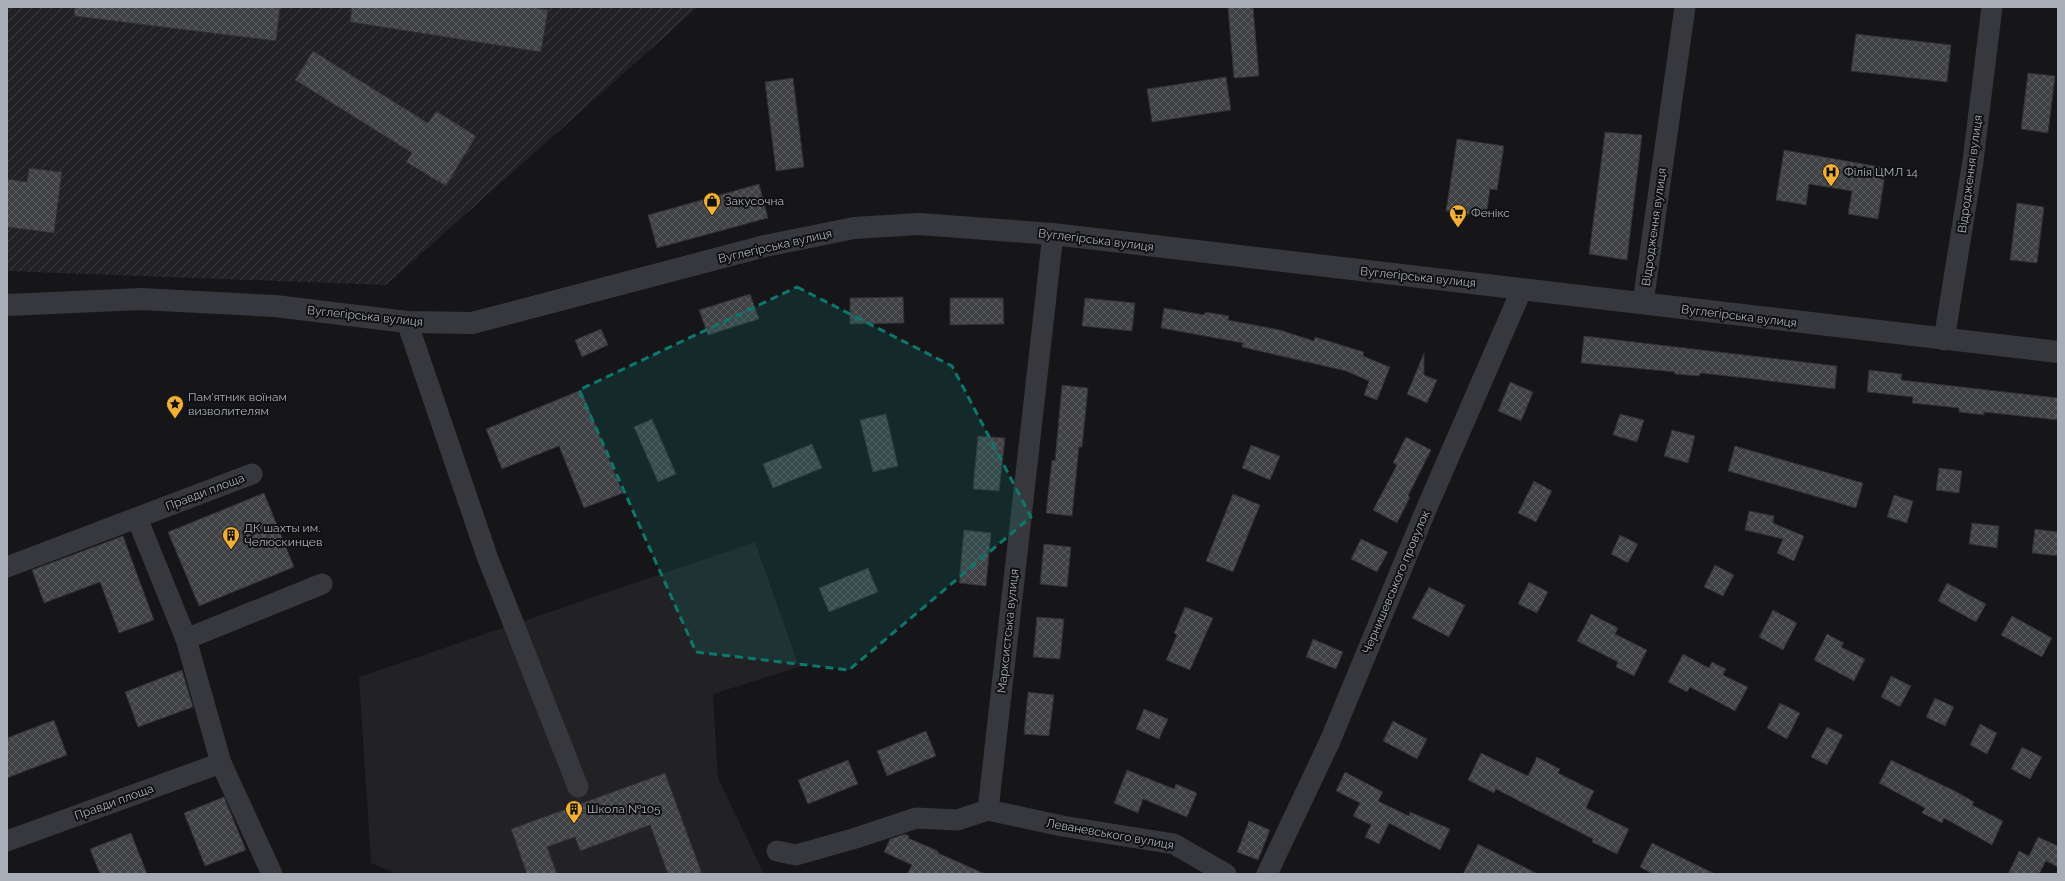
<svg xmlns="http://www.w3.org/2000/svg" width="2065" height="881" font-family="Raleway,sans-serif">
  <style>
    .built { fill: #222225 }
    .industrial { fill: url(#industrial-furrows) }
    .building { fill: url(#building-cross-hatch); stroke: #303034 }
    .lines { fill: none; stroke-linecap: round; stroke-linejoin: round }
    .minor { stroke: #37383d; stroke-width: 21 }
    .tertiary { stroke: #37383d; stroke-width: 22 }
    .marked { fill: #0f766e; fill-opacity: 0.2; stroke: #0f766e; stroke-width: 3; stroke-dasharray: 8 5; stroke-linejoin: round }
    .labels { text-anchor: middle; dominant-baseline: central; stroke-width: 4; stroke-linejoin: round; paint-order: stroke }
    .poi-label { font-size: 12px; fill: #a8adb8; stroke: #111113; text-anchor: start }
    .street-label { font-size: 12px; fill: #a8adb8; stroke: #111113 }
  </style>
  <defs>
    <pattern id="industrial-furrows" width="10" height="10" patternUnits="userSpaceOnUse"><rect width="10" height="10" fill="#222225"/><path d="M-1 1l2-2M0 10L10 0M9 11l2-2" fill="none" stroke="#3f3f43"/></pattern>
    <pattern id="building-cross-hatch" width="8" height="8" patternUnits="userSpaceOnUse"><rect width="8" height="8" fill="#404145"/><path d="M0 0l8 8M0 8l8-8" fill="none" stroke="#595a5e"/></pattern>
  </defs>
  <rect width="100%" height="100%" fill="#161618"/>
  <!-- built -->
  <path class="built" d="M 755,542 L 799,667 L 713,694 L 718,778 L 764,874 L 397,874 L 371,863 L 359,677 Z"/>
  <!-- industrial -->
  <path class="industrial" d="M 7,7 L 698,7 L 386,285 L 7,271 Z"/>
  <!-- building -->
  <g class="building">
    <path d="M 75,7 L 280,7 L 276,41 L 74,16 Z"/>
    <path d="M 352,7 L 531,7 L 548,10 L 541,52 L 350,22 Z"/>
    <path d="M 1228,7 L 1253,7 L 1259,76 L 1234,78 Z"/>
    <path d="M 1856,34 L 1951,45 L 1947,82 L 1851,71 Z"/>
    <path d="M 313,51 L 428,123 L 436,111 L 476,136 L 446,186 L 406,162 L 412,153 L 295,80 Z"/>
    <path d="M 2028,73 L 2055,76 L 2048,133 L 2021,129 Z"/>
    <path d="M 1226,77 L 1231,110 L 1152,122 L 1147,89 Z"/>
    <path d="M 793,78 L 804,167 L 776,171 L 765,82 Z"/>
    <path d="M 1605,132 L 1642,135 L 1627,260 L 1589,254 Z"/>
    <path d="M 1457,139 L 1504,146 L 1497,190 L 1490,189 L 1486,217 L 1446,211 Z"/>
    <path d="M 1784,150 L 1886,168 L 1878,219 L 1848,214 L 1852,191 L 1809,184 L 1806,205 L 1776,200 Z"/>
    <path d="M 29,168 L 62,172 L 54,233 L 7,227 L 7,179 L 27,182 Z"/>
    <path d="M 759,184 L 768,218 L 657,248 L 648,215 Z"/>
    <path d="M 2017,203 L 2044,207 L 2037,263 L 2010,260 Z"/>
    <path d="M 750,294 L 759,319 L 708,335 L 699,310 Z"/>
    <path d="M 903,297 L 904,323 L 850,324 L 850,298 Z"/>
    <path d="M 950,298 L 1003,298 L 1004,324 L 950,325 Z"/>
    <path d="M 1085,298 L 1135,303 L 1132,331 L 1082,326 Z"/>
    <path d="M 1164,308 L 1205,315 L 1205,312 L 1229,316 L 1228,320 L 1280,330 L 1314,341 L 1315,337 L 1364,352 L 1363,356 L 1390,367 L 1377,400 L 1364,395 L 1369,381 L 1346,371 L 1242,347 L 1243,343 L 1161,328 Z"/>
    <path d="M 601,329 L 608,345 L 582,357 L 575,340 Z"/>
    <path d="M 1584,336 L 1837,366 L 1835,389 L 1746,378 L 1700,373 L 1699,376 L 1675,374 L 1675,372 L 1581,363 Z"/>
    <path d="M 1424,353 L 1424,375 L 1437,380 L 1427,403 L 1407,394 Z"/>
    <path d="M 1869,370 L 1902,374 L 1901,380 L 2058,398 L 2058,420 L 1984,412 L 1984,415 L 1959,412 L 1959,408 L 1912,403 L 1913,397 L 1867,392 Z"/>
    <path d="M 1510,382 L 1533,392 L 1521,421 L 1498,411 Z"/>
    <path d="M 1062,385 L 1088,388 L 1082,447 L 1079,447 L 1072,516 L 1046,513 L 1052,460 L 1055,461 Z"/>
    <path d="M 581,390 L 623,493 L 584,508 L 559,446 L 502,469 L 486,429 Z"/>
    <path d="M 886,414 L 898,466 L 873,472 L 860,420 Z"/>
    <path d="M 1620,414 L 1644,420 L 1637,442 L 1613,435 Z"/>
    <path d="M 652,419 L 676,474 L 658,482 L 634,427 Z"/>
    <path d="M 1672,430 L 1695,436 L 1688,463 L 1664,456 Z"/>
    <path d="M 978,436 L 1005,438 L 999,491 L 973,489 Z"/>
    <path d="M 1406,437 L 1431,450 L 1408,496 L 1410,497 L 1397,523 L 1373,510 L 1397,465 L 1393,463 Z"/>
    <path d="M 812,444 L 822,468 L 773,488 L 763,464 Z"/>
    <path d="M 1251,445 L 1280,456 L 1270,480 L 1242,468 Z"/>
    <path d="M 1735,446 L 1863,483 L 1856,508 L 1728,471 Z"/>
    <path d="M 1939,468 L 1962,471 L 1959,493 L 1936,490 Z"/>
    <path d="M 1534,481 L 1552,491 L 1536,522 L 1518,513 Z"/>
    <path d="M 264,493 L 294,567 L 199,606 L 168,532 Z"/>
    <path d="M 1233,494 L 1260,505 L 1233,572 L 1206,561 Z"/>
    <path d="M 1894,495 L 1913,501 L 1907,523 L 1887,517 Z"/>
    <path d="M 1749,511 L 1774,516 L 1773,523 L 1804,536 L 1794,561 L 1777,553 L 1783,539 L 1745,530 Z"/>
    <path d="M 1972,523 L 1999,526 L 1997,548 L 1969,544 Z"/>
    <path d="M 2035,529 L 2058,532 L 2058,556 L 2032,553 Z"/>
    <path d="M 964,530 L 991,533 L 986,586 L 959,583 Z"/>
    <path d="M 1620,535 L 1638,544 L 1628,563 L 1611,554 Z"/>
    <path d="M 123,536 L 154,620 L 119,633 L 100,582 L 44,603 L 32,570 Z"/>
    <path d="M 1361,539 L 1388,552 L 1377,572 L 1351,559 Z"/>
    <path d="M 1044,544 L 1071,547 L 1067,587 L 1040,584 Z"/>
    <path d="M 1715,565 L 1734,575 L 1723,596 L 1704,587 Z"/>
    <path d="M 868,568 L 878,592 L 829,612 L 819,588 Z"/>
    <path d="M 1529,582 L 1548,592 L 1537,613 L 1518,604 Z"/>
    <path d="M 1947,583 L 1986,604 L 1976,622 L 1938,601 Z"/>
    <path d="M 1429,587 L 1465,605 L 1449,637 L 1412,618 Z"/>
    <path d="M 1185,607 L 1213,618 L 1190,670 L 1166,660 L 1177,635 L 1174,633 Z"/>
    <path d="M 1773,610 L 1797,623 L 1783,650 L 1759,637 Z"/>
    <path d="M 1591,614 L 1618,628 L 1615,634 L 1647,650 L 1634,676 L 1616,667 L 1618,662 L 1577,641 Z"/>
    <path d="M 2012,616 L 2052,638 L 2042,657 L 2001,635 Z"/>
    <path d="M 1037,617 L 1064,619 L 1060,659 L 1033,657 Z"/>
    <path d="M 1827,634 L 1844,643 L 1841,647 L 1865,659 L 1854,681 L 1814,660 Z"/>
    <path d="M 1313,639 L 1343,652 L 1336,669 L 1306,657 Z"/>
    <path d="M 1683,654 L 1709,668 L 1712,662 L 1726,669 L 1723,675 L 1748,687 L 1735,711 L 1690,687 L 1687,692 L 1668,682 Z"/>
    <path d="M 182,670 L 193,707 L 138,727 L 125,692 Z"/>
    <path d="M 1891,676 L 1911,686 L 1900,707 L 1881,697 Z"/>
    <path d="M 1028,692 L 1054,695 L 1049,736 L 1024,734 Z"/>
    <path d="M 1935,698 L 1954,707 L 1945,726 L 1926,717 Z"/>
    <path d="M 1780,703 L 1800,713 L 1787,739 L 1767,728 Z"/>
    <path d="M 1144,709 L 1168,719 L 1159,739 L 1136,729 Z"/>
    <path d="M 54,720 L 67,755 L 7,778 L 7,738 Z"/>
    <path d="M 1393,721 L 1427,739 L 1417,759 L 1383,741 Z"/>
    <path d="M 1980,724 L 1997,733 L 1987,754 L 1970,745 Z"/>
    <path d="M 1827,727 L 1843,735 L 1827,765 L 1811,757 Z"/>
    <path d="M 926,731 L 936,756 L 887,776 L 877,751 Z"/>
    <path d="M 2022,747 L 2042,757 L 2030,779 L 2011,769 Z"/>
    <path d="M 1481,753 L 1528,776 L 1537,757 L 1560,769 L 1558,773 L 1594,791 L 1586,808 L 1629,829 L 1617,854 L 1592,842 L 1593,839 L 1546,815 L 1496,789 L 1494,793 L 1468,780 Z"/>
    <path d="M 848,760 L 858,784 L 808,804 L 798,780 Z"/>
    <path d="M 1891,760 L 1957,792 L 1974,802 L 1972,805 L 2003,821 L 1992,845 L 1944,818 L 1942,823 L 1922,813 L 1925,808 L 1879,783 Z"/>
    <path d="M 1127,770 L 1174,789 L 1176,784 L 1197,793 L 1187,817 L 1143,799 L 1138,813 L 1114,803 Z"/>
    <path d="M 1345,772 L 1383,792 L 1378,801 L 1409,816 L 1410,812 L 1450,829 L 1440,850 L 1389,823 L 1379,844 L 1365,837 L 1371,825 L 1353,816 L 1360,803 L 1336,791 Z"/>
    <path d="M 665,773 L 702,874 L 668,874 L 650,825 L 580,851 L 575,837 L 547,847 L 557,874 L 527,874 L 511,829 Z"/>
    <path d="M 224,797 L 246,850 L 205,866 L 184,813 Z"/>
    <path d="M 1249,821 L 1270,830 L 1258,860 L 1237,852 Z"/>
    <path d="M 131,833 L 147,874 L 100,874 L 90,849 Z"/>
    <path d="M 905,834 L 909,836 L 908,838 L 938,851 L 938,853 L 985,874 L 907,874 L 912,865 L 884,852 L 890,839 Z"/>
    <path d="M 2038,837 L 2058,846 L 2058,867 L 2046,861 L 2039,874 L 2008,874 L 2019,851 L 2029,856 Z"/>
    <path d="M 1652,843 L 1715,874 L 1653,874 L 1640,867 Z"/>
    <path d="M 1478,844 L 1538,874 L 1463,874 Z"/>
  </g>
  <g class="lines">
    <!-- minor -->
    <g class="minor">
      <path d="M 1643,303 L 1685,7"/>
      <path d="M 407,322 L 488,559 L 578,787"/>
      <path d="M 1944,340 L 1973,161 L 1992,7"/>
      <path d="M 137,518 L 186,639 L 221,763 L 272,874"/>
      <path d="M 7,567 L 252,474"/>
      <path d="M 186,639 L 322,584"/>
      <path d="M 988,810 L 1053,234"/>
      <path d="M 988,810 L 1062,826 L 1174,844 L 1226,874"/>
      <path d="M 7,841 L 221,763"/>
      <path d="M 777,851 L 796,855 L 856,838 L 916,818 L 957,820 L 988,810"/>
      <path d="M 1267,874 L 1330,741 L 1428,505 L 1522,289"/>
    </g>
    <!-- tertiary -->
    <path class="tertiary" d="M 7,305 L 141,299 L 275,306 L 407,322 L 472,323 L 765,246 L 854,228 L 919,224 L 1053,234 L 2058,352"/>
  </g>
  <!-- marked area -->
  <path class="marked" d="M 797,287 L 952,366 L 1031,517 L 849,670 L 696,652 L 579,390 Z"/>
  <!-- icons -->
  <defs>
    <g id="hospital-pin" transform="scale(0.9)"><path d="M0 17L-7.5 6A9.5 9.5 0 1 1 7.5 6Z" fill="#f2b134" stroke="#111113"/><path d="M-5-5h3v3.5h4V-5h3V5h-3V1.5h-4V5h-3Z" fill="#111"/></g>
    <g id="shop-pin" transform="scale(0.9)"><path d="M0 17L-7.5 6A9.5 9.5 0 1 1 7.5 6Z" fill="#f2b134" stroke="#111113"/><path d="M-5-2.5h2.3a2.7 3.5 0 0 1 5.4 0H5L5.5 6h-11ZM-1.5-2.5h3a1.5 2.3 0 0 0-3 0Z" fill="#111"/></g>
    <g id="supermarket-pin" transform="scale(0.9)"><path d="M0 17L-7.5 6A9.5 9.5 0 1 1 7.5 6Z" fill="#f2b134" stroke="#111113"/><path d="M-6-5.5h2.5l.6 2H6L4.5 2H-2.5L-4.4-4H-6ZM-1.5 3.2a1.3 1.3 0 1 0 .1 0ZM3 3.2a1.3 1.3 0 1 0 .1 0Z" fill="#111"/></g>
    <g id="sight-pin" transform="scale(0.9)"><path d="M0 17L-7.5 6A9.5 9.5 0 1 1 7.5 6Z" fill="#f2b134" stroke="#111113"/><path d="M0-6L1.8-2.2L6-1.7L2.9 1.2L3.7 5.4L0 3.3L-3.7 5.4L-2.9 1.2L-6-1.7L-1.8-2.2Z" fill="#111"/></g>
    <g id="building-pin" transform="scale(0.9)"><path d="M0 17L-7.5 6A9.5 9.5 0 1 1 7.5 6Z" fill="#f2b134" stroke="#111113"/><path d="M-4-6H4V6H1V3H-1V6H-4ZM-2.5-4.3h1.7v1.8h-1.7ZM.8-4.3h1.7v1.8H.8ZM-2.5-1h1.7V.8h-1.7ZM.8-1h1.7V.8H.8Z" fill="#111"/></g>
  </defs>
  <g fill-rule="evenodd">
    <use href="#hospital-pin" x="1831" y="172"/>
    <use href="#shop-pin" x="712" y="201"/>
    <use href="#supermarket-pin" x="1458" y="213"/>
    <use href="#sight-pin" x="175" y="404"/>
    <use href="#building-pin" x="231" y="535"/>
    <use href="#building-pin" x="574" y="809"/>
  </g>
  <g class="labels">
    <!-- poi labels -->
    <g class="poi-label">
      <text x="1844" y="172">Філія ЦМЛ 14</text>
      <text x="725" y="201">Закусочна</text>
      <text x="1471" y="213">Фенікс</text>
      <text x="188" y="397">Пам'ятник воїнам<tspan x="188" dy="14">визволителям</tspan></text>
      <text x="244" y="528">ДК шахты им.<tspan x="244" dy="14">Челюскинцев</tspan></text>
      <text x="587" y="809">Школа №105</text>
    </g>
    <!-- street labels -->
    <g class="street-label">
      <text transform="translate(1970 174) rotate(-82)">Відродження вулиця</text>
      <text transform="translate(1654 227) rotate(-82)">Відродження вулиця</text>
      <text transform="translate(1096 240) rotate(7)">Вуглегірська вулиця</text>
      <text transform="translate(775 246) rotate(-13)">Вуглегірська вулиця</text>
      <text transform="translate(1418 277) rotate(6)">Вуглегірська вулиця</text>
      <text transform="translate(365 316) rotate(6)">Вуглегірська вулиця</text>
      <text transform="translate(1739 316) rotate(7)">Вуглегірська вулиця</text>
      <text transform="translate(205 492) rotate(-21)">Правди площа</text>
      <text transform="translate(1396 582) rotate(-67)">Чернишевського провулок</text>
      <text transform="translate(1008 631) rotate(-84)">Марксистська вулиця</text>
      <text transform="translate(114 802) rotate(-20)">Правди площа</text>
      <text transform="translate(1110 834) rotate(10)">Леваневського вулиця</text>
    </g>
  </g>
  <!-- border -->
  <rect width="2065" height="881" fill="none" stroke="#a8adb8" stroke-width="16"/>
</svg>
